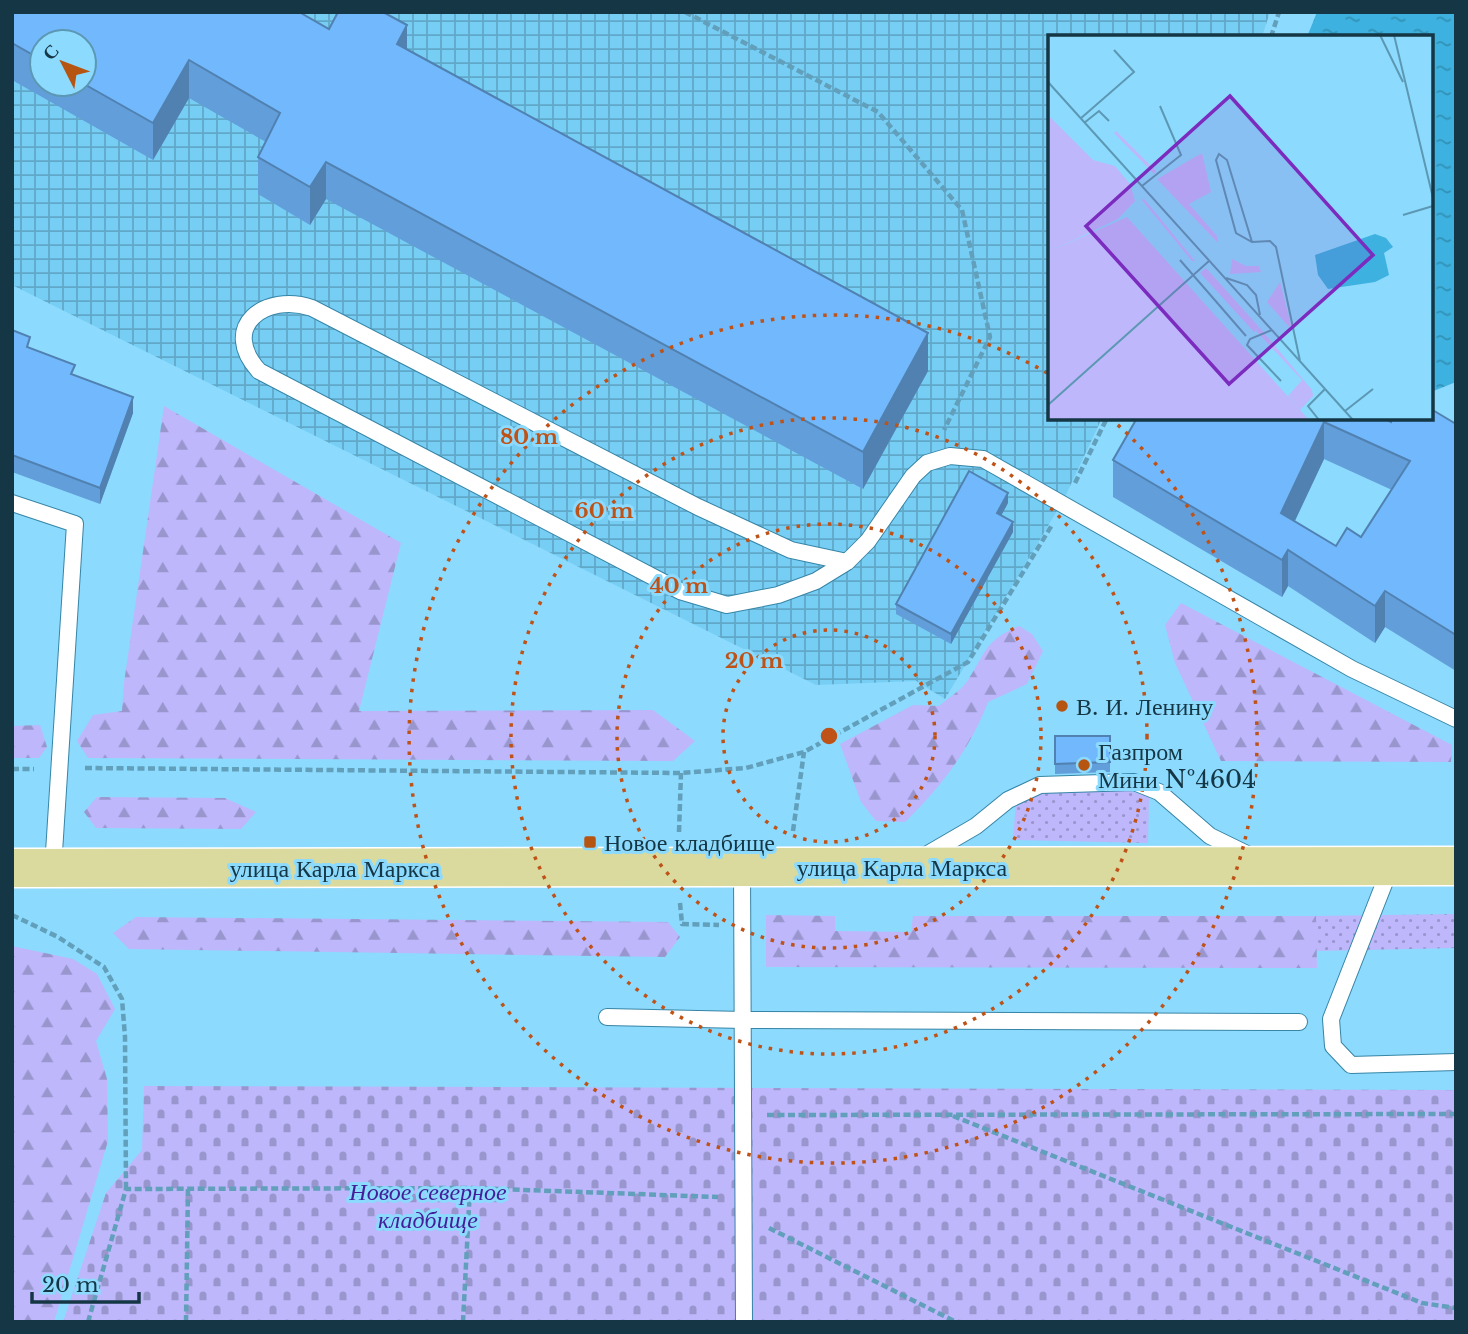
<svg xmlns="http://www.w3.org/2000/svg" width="1468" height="1334" font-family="'Libre Baskerville',serif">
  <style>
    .industrial { fill: url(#industrial-grid); fill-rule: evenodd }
    .grass { fill: url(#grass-dots) }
    .forest { fill: url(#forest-firs) }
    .cemetery { fill: url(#cemetery-stones) }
    .water { fill: url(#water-ripples) }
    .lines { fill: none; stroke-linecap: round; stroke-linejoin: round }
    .lane-casing { stroke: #3685a6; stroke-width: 18 }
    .primary-casing { stroke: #fff; stroke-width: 41 }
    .path { stroke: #619fbb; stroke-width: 4.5; stroke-dasharray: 7 3.5; stroke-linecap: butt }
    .lane { stroke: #fff; stroke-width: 16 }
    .primary { stroke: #dada9e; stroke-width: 38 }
    .wall { fill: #629ed9; fill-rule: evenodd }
    .shaded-wall { fill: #5081b0 }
    .building { fill: #72b8fc; stroke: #5081b0; stroke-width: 2; fill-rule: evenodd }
    .ring { fill: none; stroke: #be5217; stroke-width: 3.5; stroke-dasharray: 3.5 7 }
    .poi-dot { fill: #b65512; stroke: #8cdafd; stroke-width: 2.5 }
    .labels { text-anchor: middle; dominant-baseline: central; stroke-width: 6; stroke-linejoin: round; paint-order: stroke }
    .poi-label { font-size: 24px; fill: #153644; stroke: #8cdafd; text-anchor: start }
    .street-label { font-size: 24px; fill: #153644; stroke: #8cdafd }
    .park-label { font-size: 24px; font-style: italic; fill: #441d98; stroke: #8cdafd }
    .inset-road { fill: none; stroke: #5c98b3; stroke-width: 2 }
    .view { fill: #7b2cbf; fill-opacity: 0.15; stroke: #7b2cbf; stroke-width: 3.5 }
    .inset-edge { fill: none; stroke: #153644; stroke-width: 3.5 }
    .centre { fill: #be5217; stroke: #8cdafd; stroke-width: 3.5 }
    .ring-label { font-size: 21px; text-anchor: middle; font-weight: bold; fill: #be5217; stroke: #8cdafd; stroke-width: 6; stroke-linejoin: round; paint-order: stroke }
  </style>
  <defs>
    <pattern id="industrial-grid" width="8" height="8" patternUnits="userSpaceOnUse" patternTransform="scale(1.75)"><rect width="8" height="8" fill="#77cef5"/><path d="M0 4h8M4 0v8" fill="none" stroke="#60a8c8"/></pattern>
    <pattern id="grass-dots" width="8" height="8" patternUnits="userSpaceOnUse" patternTransform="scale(1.75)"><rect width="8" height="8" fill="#beb7fc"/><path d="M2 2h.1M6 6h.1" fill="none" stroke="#9996ce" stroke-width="1.8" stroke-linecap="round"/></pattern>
    <pattern id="forest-firs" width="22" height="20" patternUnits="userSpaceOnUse" patternTransform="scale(1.75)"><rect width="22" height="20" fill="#beb7fc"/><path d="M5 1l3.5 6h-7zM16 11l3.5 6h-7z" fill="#9996ce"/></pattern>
    <pattern id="cemetery-stones" width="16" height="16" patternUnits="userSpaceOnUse" patternTransform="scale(1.75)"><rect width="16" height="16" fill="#beb7fc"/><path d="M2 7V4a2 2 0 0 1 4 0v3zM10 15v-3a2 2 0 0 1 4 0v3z" fill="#9996ce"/></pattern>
    <pattern id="water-ripples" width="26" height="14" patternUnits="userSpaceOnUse" patternTransform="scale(1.75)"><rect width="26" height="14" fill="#3db1df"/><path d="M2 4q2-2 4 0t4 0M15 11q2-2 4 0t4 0" fill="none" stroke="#3291b6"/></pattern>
  </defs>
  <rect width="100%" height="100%" fill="#8cdafd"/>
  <!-- industrial -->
  <path class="industrial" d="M 12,12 L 1270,12 L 1262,37 L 1050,37 L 1050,418 L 1102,418 L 1064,499 L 945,699 L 916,681 L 816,685 L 12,285 ZM 42,42 L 84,42 L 84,84 L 42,84 Z"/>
  <!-- grass -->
  <g class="grass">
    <path d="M 1038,789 L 1124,789 L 1149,797 L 1148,843 L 1013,840 L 1016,800 Z"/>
    <path d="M 1456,914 L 1456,948 L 1316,951 L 1316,916 Z"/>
  </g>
  <!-- forest -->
  <g class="forest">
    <path d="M 164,406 L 401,543 L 359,711 L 653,710 L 695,741 L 673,761 L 88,758 L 77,741 L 93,715 L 122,711 L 124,683 Z"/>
    <path d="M 1181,603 L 1452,745 L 1451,762 L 1221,761 L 1175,663 L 1165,625 Z"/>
    <path d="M 1019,626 L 1032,634 L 1043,651 L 1027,684 L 988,702 C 970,749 941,787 905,822 L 876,821 L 861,802 L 840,744 L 913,705 L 939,706 C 948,698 962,690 968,680 C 986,652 985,640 1019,626 Z"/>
    <path d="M 40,725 L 47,747 L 39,758 L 12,758 L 12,726 Z"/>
    <path d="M 97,797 L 225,798 L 256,812 L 241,829 L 96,828 L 84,812 Z"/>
    <path d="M 766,915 L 835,916 L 835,931 L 911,932 L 913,916 L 1316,916 L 1317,968 L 766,967 Z"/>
    <path d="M 136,917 L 668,922 L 680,937 L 665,957 L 129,949 L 113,933 Z"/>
    <path d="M 12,946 L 73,959 L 97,974 L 115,1009 L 96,1041 L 107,1079 L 108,1141 L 54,1322 L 12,1322 Z"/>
  </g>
  <!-- cemetery -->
  <path class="cemetery" d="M 144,1086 L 1456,1090 L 1456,1322 L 63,1322 L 106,1193 L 142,1150 Z"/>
  <!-- water -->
  <path class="water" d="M 1317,12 L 1456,12 L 1456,382 L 1431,392 L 1431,37 L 1307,37 Z"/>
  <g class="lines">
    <!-- lane casing -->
    <g class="lane-casing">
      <g id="lane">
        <path d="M 12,503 L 75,524 L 53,868"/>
        <path d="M 847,562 L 791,550 L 698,507 L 312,308 C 265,292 219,327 259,371 L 680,591 L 727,605 L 778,595 L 816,581 L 847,562 L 868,541 L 913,476 L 927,463 L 950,456 L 983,459 L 1352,669 L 1456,719"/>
        <path d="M 921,858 L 976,826 L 1008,800 L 1040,785 L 1134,782 L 1159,792 L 1210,836 L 1251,856"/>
        <path d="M 1391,866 L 1331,1019 L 1333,1046 L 1351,1065 L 1456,1062"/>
        <path d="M 742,868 L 744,1322"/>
        <path d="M 607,1017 L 744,1020 L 1299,1022"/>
      </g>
    </g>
    <!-- primary casing -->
    <g class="primary-casing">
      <path id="primary" d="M 12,868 L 1456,866"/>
    </g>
    <!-- path -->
    <g class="path">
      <path d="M 685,12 L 878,112 L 962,210 L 990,337 L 944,430"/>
      <path d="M 1271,37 L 1279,12"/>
      <path d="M 1075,483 L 1107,418"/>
      <path d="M 85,768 L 681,773 L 746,768 L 804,752 L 968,662 L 1052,525"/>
      <path d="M 12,769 L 34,769"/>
      <path d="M 793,831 L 804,752"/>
      <path d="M 679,832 L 681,773"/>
      <path d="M 680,903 L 682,924 L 719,925"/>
      <path d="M 12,915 L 58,937 L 104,967 L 122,999 L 125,1037 L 126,1189"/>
      <path d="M 767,1115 L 1456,1114"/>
      <path d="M 953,1116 L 1422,1303 L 1456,1308"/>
      <path d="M 769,1228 L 956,1322"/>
      <path d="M 88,1322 L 126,1189 L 470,1188 L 718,1197"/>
      <path d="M 186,1322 L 188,1188"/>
      <path d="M 463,1322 L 470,1188"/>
    </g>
    <!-- lane -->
    <use href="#lane" class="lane"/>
    <!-- primary -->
    <use href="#primary" class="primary"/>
  </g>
  <!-- wall -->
  <g class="wall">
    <path d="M 12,12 L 329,29 L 407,50 L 928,371 L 863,489 L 326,199 L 310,225 L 258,194 L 258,157 L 266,142 L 189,98 L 153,160 L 12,80 ZM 42,42 L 84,84 L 42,84 Z"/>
    <path d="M 12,330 L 30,348 L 133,413 L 100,504 L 12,472 Z"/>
    <path d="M 1137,418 L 1391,422 L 1456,424 L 1456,671 L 1385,627 L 1375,643 L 1288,586 L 1282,597 L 1113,497 L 1113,460 ZM 1324,459 L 1392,490 L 1361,537 L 1336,546 L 1295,521 Z"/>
    <path d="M 1008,503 L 1001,516 L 1013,532 L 951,644 L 896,614 L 896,604 Z"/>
    <path d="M 1055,736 L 1110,736 L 1110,772 L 1055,774 Z"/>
  </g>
  <!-- shaded-wall -->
  <g class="shaded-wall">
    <path d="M 407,25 L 407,63 L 397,44 Z"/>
    <path d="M 189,60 L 189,98 L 153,160 L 153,123 Z"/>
    <path d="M 326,162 L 326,199 L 310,225 L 310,187 Z"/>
    <path d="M 928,333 L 928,371 L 863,489 L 863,452 Z"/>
    <path d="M 133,397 L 133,413 L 100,504 L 100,488 Z"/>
    <path d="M 1324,422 L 1324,459 L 1281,550 L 1281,513 Z"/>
    <path d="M 1008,493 L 1008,503 L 997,523 L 997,513 Z"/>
    <path d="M 1013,522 L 1013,532 L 951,644 L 951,634 Z"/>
    <path d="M 1288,550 L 1288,586 L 1282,597 L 1282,560 Z"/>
    <path d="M 1385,591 L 1385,627 L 1375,643 L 1375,606 Z"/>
  </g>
  <!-- building -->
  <g class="building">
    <path d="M 12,12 L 299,12 L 329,29 L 338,12 L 383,12 L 407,25 L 397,44 L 928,333 L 863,452 L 326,162 L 310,187 L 258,157 L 280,113 L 189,60 L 153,123 L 84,84 L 84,42 L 42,42 L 42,60 L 12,43 Z"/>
    <path d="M 12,330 L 30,337 L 27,347 L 75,365 L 71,374 L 133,397 L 100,488 L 12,455 Z"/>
    <path d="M 1431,409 L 1456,424 L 1456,635 L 1385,591 L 1375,606 L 1288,550 L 1282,560 L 1113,460 L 1137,418 L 1384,418 L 1391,422 L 1393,418 L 1431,418 ZM 1324,422 L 1410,461 L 1361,537 L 1347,528 L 1336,546 L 1281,513 Z"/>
    <path d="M 969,471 L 1008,493 L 997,513 L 1013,522 L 951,634 L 896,604 Z"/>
    <path d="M 1055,736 L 1110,736 L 1110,762 L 1055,764 Z"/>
  </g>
  <!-- distance rings -->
  <g class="ring">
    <circle cx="829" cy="736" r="106"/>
    <circle cx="829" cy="736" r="212"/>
    <circle cx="829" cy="736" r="318"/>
    <path d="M1110 418A424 424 0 1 1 1047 373"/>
  </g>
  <!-- markers -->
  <g class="poi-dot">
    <circle cx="1062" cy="706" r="7"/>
    <circle cx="1084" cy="765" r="7"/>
    <rect x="583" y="835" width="14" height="14" rx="3.5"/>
  </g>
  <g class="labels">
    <!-- poi labels -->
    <g class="poi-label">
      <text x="1076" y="706">В. И. Ленину</text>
      <text x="1098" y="751">Газпром<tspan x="1098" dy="28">Мини №4604</tspan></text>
      <text x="604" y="842">Новое кладбище</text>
    </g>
    <!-- street labels -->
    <g class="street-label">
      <text x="902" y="867">улица Карла Маркса</text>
      <text x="335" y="868">улица Карла Маркса</text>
    </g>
    <!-- park labels -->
    <g class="park-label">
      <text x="428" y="1191">Новое северное<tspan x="428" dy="28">кладбище</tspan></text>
    </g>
  </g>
  <!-- overview -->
  <g transform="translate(1048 35)">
    <rect width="385" height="385" fill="#8cdafd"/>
    <path d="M 211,292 L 264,355 L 265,361 L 252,375 L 240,361 L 254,345 L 208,296 Z" fill="#beb7fc"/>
    <path d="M 0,80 L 45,125 L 67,131 L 82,149 L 87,166 L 70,184 L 9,213 L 0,211 ZM 68,96 L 108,136 L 106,139 L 66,98 ZM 154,118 L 163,157 L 141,169 L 169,201 L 170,208 L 109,144 ZM 93,164 L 97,165 L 147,226 L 144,226 ZM 184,224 L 198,231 L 211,231 L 213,237 L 182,239 ZM 158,233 L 211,292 L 206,297 L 152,238 ZM 232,247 L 243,290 L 241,292 L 219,267 Z" fill="#beb7fc"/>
    <path d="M 79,182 L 261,385 L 0,385 L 0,211 L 9,213 Z" fill="#beb7fc"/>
    <path d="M 327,199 L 338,203 L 345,212 L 336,218 L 341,240 L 327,247 L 280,254 L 270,240 L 267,220 Z" fill="#3db1df"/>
    <path class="inset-road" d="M 332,0 L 355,47M 346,0 L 385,163M 0,47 L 305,385M 32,84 L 86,37 L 66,15M 36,88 L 51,76 L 61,86M 94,151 L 133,120 L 112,71M 355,180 L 385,171M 204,207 L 179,125 L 171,119 L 168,125 L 188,198 L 204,207 L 222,206 L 228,212 L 252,326M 132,225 L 198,301M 178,243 L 199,250 L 208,260 L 212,280M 224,295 L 202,304 L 199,310 L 233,346M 0,370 L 161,226M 297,376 L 325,354M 271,385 L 260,371 L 277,354"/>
    <path class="view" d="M 182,61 L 325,220 L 181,349 L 38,191 Z"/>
    <rect width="385" height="385" class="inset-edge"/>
  </g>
  <circle cx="829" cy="736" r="10" class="centre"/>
  <g class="ring-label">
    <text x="529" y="444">80 m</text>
    <text x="604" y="518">60 m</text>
    <text x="679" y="593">40 m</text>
    <text x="754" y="668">20 m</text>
  </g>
  <!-- border -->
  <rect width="1468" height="1334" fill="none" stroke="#153644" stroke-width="28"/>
  <!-- north arrow -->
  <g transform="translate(63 63) rotate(312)"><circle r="33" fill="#8cdafd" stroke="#5c98b3" stroke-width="2"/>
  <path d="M0-5L12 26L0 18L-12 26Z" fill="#b65512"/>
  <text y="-10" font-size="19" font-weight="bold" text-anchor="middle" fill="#153644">С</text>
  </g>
  <!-- scale -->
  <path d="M32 1292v10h107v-10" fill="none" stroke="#153644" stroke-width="3.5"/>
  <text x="42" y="1292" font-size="21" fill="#153644" stroke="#8cdafd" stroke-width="5" paint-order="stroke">20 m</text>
</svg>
